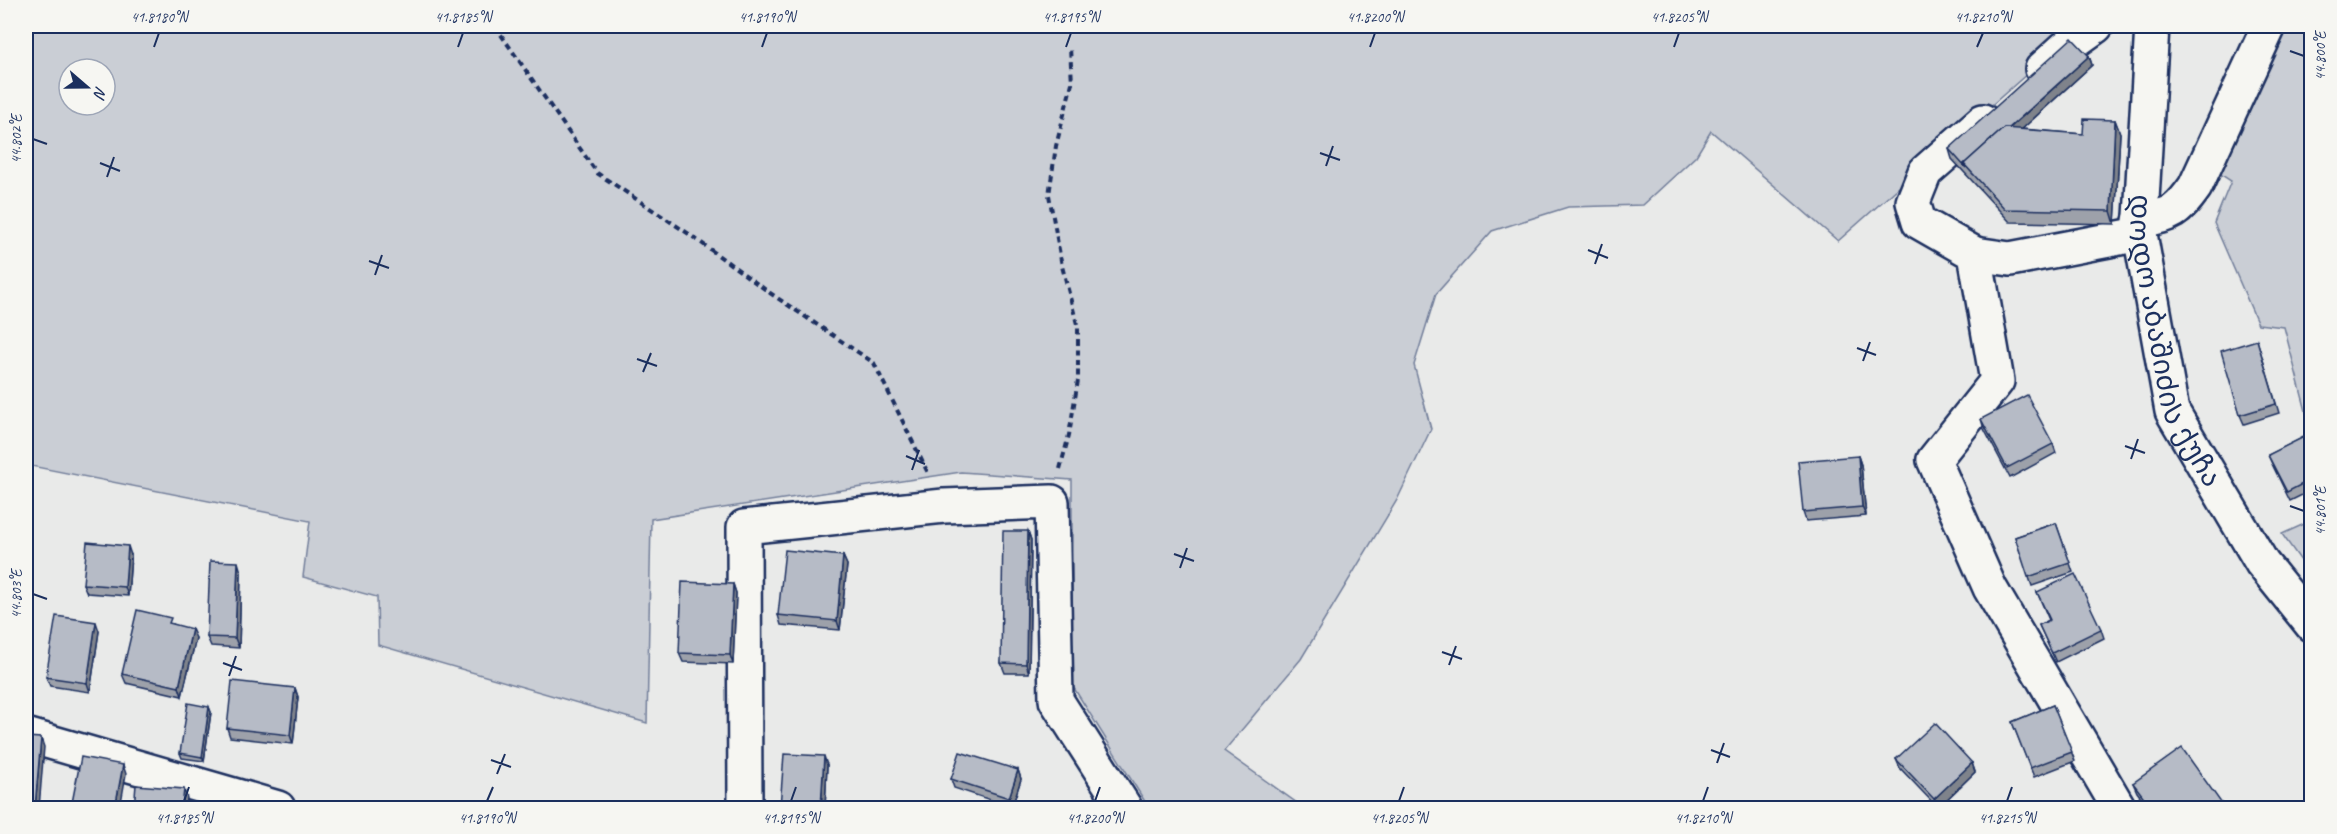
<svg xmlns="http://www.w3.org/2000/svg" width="2337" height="834" font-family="Caveat,'Noto Sans Georgian',sans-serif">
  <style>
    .green { fill: #caced5; stroke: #727e9a; stroke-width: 1.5; fill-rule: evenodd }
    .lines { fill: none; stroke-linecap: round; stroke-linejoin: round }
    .minor-casing { stroke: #1b2f5e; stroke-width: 38 }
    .path { stroke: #1b2f5e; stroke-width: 4; stroke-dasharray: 6 4.5; stroke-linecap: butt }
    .minor { stroke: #f6f6f2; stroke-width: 33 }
    .wall { fill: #9da1aa; stroke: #1b2f5e; stroke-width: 1.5 }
    .shaded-wall { fill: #7f838b; stroke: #1b2f5e; stroke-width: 1.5 }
    .building { fill: #b6bbc6; stroke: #1b2f5e; stroke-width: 1.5 }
    .ticks { fill: none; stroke: #1b2f5e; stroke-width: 2 }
    .labels { text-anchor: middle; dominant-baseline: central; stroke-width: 5; stroke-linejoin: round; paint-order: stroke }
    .street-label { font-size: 28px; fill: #1b2f5e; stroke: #f6f6f2 }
    .neatline { fill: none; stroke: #1b2f5e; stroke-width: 2 }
    .ticks-label { font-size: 15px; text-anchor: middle; fill: #1b2f5e }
  </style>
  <rect width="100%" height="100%" fill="#e9eae9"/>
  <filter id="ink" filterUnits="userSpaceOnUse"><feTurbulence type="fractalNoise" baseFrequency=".0167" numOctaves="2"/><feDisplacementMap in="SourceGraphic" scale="12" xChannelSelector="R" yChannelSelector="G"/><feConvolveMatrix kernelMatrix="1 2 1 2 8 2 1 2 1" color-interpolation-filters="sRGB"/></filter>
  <g filter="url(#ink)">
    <!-- green -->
    <g class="green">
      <path d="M 26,26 L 2081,26 L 1838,241 L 1711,131 L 1696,156 L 1643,205 L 1568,207 L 1492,231 L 1436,294 L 1414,365 L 1431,429 L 1397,500 L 1301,659 L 1224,751 L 1304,808 L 1149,808 L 1072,685 L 1072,480 L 961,472 L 651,519 L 647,723 L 378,645 L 377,597 L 303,577 L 310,521 L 26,465 ZM 69,69 L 105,69 L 105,105 L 69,105 Z"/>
      <path d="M 2285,26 L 2311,26 L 2311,413 L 2307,415 L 2284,327 L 2258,324 L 2214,223 L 2231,181 L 2217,172 Z"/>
      <path d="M 2311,521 L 2311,575 L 2282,534 Z"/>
    </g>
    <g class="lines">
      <!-- minor casing -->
      <g class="minor-casing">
        <g id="minor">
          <path id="s1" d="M 2152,26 L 2140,234 L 2172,411 L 2262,563 L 2312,625"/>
          <path d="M 2042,69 L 2065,48 L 2096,26"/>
          <path d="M 1983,121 L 1925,172 L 1913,202 L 1919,222 L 1975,254 L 1997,381 L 1934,460 L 1990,588 L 2119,808"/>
          <path d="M 2140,221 C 2172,214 2176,214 2195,187 L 2269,26"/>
          <path d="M 1975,254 L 2010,259 L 2140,234"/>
          <path d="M 26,735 L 278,808"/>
          <path d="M 745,808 L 744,527 L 944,506 L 1052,502 L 1056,700 L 1125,808"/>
        </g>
      </g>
      <!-- path -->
      <g class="path">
        <path d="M 495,26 L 597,173 L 689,234 L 770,293 L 874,363 L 928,473"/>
        <path d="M 1060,469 L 1069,435 L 1078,380 L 1078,328 L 1062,266 L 1049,195 L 1056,146 L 1072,83 L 1070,48"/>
      </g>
      <!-- minor -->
      <use href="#minor" class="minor"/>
    </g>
    <!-- wall -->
    <g class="wall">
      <path d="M 2089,56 L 2092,65 L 2022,129 L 2083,134 L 2115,120 L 2120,133 L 2115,224 L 2010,222 L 1952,159 L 1949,149 Z"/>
      <path d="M 2257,340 L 2279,413 L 2244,424 L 2240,415 Z"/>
      <path d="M 1981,419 L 2053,444 L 2056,453 L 2010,478 L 1984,429 Z"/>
      <path d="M 2312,433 L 2312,490 L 2290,501 L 2272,464 L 2268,455 Z"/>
      <path d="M 1858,456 L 1861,465 L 1866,516 L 1806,521 L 1803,512 Z"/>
      <path d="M 2056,523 L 2073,572 L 2032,586 L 2015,537 Z"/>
      <path d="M 1028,531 L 1031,540 L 1029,673 L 1005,673 L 1001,663 Z"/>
      <path d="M 131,555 L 128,596 L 87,593 L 83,584 Z"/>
      <path d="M 843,556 L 847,565 L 840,630 L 781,625 L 778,615 Z"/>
      <path d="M 241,572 L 239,648 L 211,646 L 207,637 Z"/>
      <path d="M 733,584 L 736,593 L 733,664 L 683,662 L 679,653 Z"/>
      <path d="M 2037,592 L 2101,629 L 2104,638 L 2056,662 L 2039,625 L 2049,620 Z"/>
      <path d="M 173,624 L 196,638 L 182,696 L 126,683 L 122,674 Z"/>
      <path d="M 99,631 L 90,692 L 50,686 L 46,677 Z"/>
      <path d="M 295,688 L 298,697 L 293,744 L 230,737 L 227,728 Z"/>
      <path d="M 2053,705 L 2075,761 L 2034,777 L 2012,722 Z"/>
      <path d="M 209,707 L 211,712 L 204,761 L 182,758 L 180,753 Z"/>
      <path d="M 1896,759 L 1972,763 L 1975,772 L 1938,808 L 1900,768 Z"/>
      <path d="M 827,765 L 825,808 L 781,808 L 780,807 Z"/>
      <path d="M 1018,770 L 1021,779 L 1012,807 L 954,788 L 951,779 Z"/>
      <path d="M 2133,783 L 2222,804 L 2223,808 L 2149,808 L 2137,792 Z"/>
    </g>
    <!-- shaded-wall -->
    <g class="shaded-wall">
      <path d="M 2089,56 L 2092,65 L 1973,174 L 1967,167 Z"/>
      <path d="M 2115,120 L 2120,133 L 2115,224 L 2111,211 Z"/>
      <path d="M 1858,456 L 1861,465 L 1866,516 L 1862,507 Z"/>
      <path d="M 1028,531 L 1031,540 L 1029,673 L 1026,664 Z"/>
      <path d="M 128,546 L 131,555 L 128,596 L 125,587 Z"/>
      <path d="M 843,556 L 847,565 L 840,630 L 837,621 Z"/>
      <path d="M 238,562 L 241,572 L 239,648 L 235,638 Z"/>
      <path d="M 733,584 L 736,593 L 733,664 L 730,655 Z"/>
      <path d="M 28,615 L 31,624 L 27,671 L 26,668 L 26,638 Z"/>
      <path d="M 96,622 L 99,631 L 90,692 L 87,683 Z"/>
      <path d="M 192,629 L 196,638 L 182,696 L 179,687 Z"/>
      <path d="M 295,688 L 298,697 L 293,744 L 290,735 Z"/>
      <path d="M 209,707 L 211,712 L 204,761 L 202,757 Z"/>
      <path d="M 41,738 L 44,747 L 39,808 L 35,808 Z"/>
      <path d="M 824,756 L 827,765 L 825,808 L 821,808 Z"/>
      <path d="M 1972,763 L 1975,772 L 1938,808 L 1934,799 Z"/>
      <path d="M 123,765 L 126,774 L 120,808 L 115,808 Z"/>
      <path d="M 1018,770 L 1021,779 L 1012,807 L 1009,798 Z"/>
      <path d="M 184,789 L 187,798 L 186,808 L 182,808 Z"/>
      <path d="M 2222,804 L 2223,808 L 2216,808 Z"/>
    </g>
    <!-- building -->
    <g class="building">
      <path d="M 2072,38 L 2089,56 L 2009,128 L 2004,128 L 1964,164 L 1966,168 L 1949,149 Z"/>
      <path d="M 2084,119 L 2115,120 L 2111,211 L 2005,209 L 1964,164 L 2004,128 L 2083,134 Z"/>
      <path d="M 2257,340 L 2276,404 L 2240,415 L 2221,351 Z"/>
      <path d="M 2027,395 L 2053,444 L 2007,468 L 1981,419 Z"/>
      <path d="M 2312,433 L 2312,479 L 2287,492 L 2268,455 Z"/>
      <path d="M 1858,456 L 1862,507 L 1803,512 L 1798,461 Z"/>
      <path d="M 2056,523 L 2070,563 L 2028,577 L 2015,537 Z"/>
      <path d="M 1003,531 L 1028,531 L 1026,664 L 1001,663 Z"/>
      <path d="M 87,542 L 128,546 L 125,587 L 83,584 Z"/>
      <path d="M 785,550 L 843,556 L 837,621 L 778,615 Z"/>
      <path d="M 210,561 L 238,562 L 235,638 L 207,637 Z"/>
      <path d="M 2075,574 L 2101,629 L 2052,653 L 2039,625 L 2050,620 L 2037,592 Z"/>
      <path d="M 682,582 L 733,584 L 730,655 L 679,653 Z"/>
      <path d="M 137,610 L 171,618 L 169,623 L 192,629 L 179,687 L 122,674 Z"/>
      <path d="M 26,614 L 28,615 L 26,638 Z"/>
      <path d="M 56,616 L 96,622 L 87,683 L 46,677 Z"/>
      <path d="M 232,681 L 295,688 L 290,735 L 227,728 Z"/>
      <path d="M 188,703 L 209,707 L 202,757 L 180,753 Z"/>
      <path d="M 2053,705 L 2072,752 L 2030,768 L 2012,722 Z"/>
      <path d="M 1935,723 L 1972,763 L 1934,799 L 1896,759 Z"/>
      <path d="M 26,737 L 41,738 L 35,808 L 26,808 Z"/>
      <path d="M 2182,748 L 2222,804 L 2216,808 L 2152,808 L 2133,783 Z"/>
      <path d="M 960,752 L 1018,770 L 1009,798 L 951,779 Z"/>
      <path d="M 784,754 L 824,756 L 821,808 L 780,807 Z"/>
      <path d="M 81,757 L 123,765 L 115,808 L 71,808 Z"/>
      <path d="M 136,785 L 184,789 L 182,808 L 134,808 Z"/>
      <path d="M 581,804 L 594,808 L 580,808 Z"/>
    </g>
  </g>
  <!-- ticks -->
  <path class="ticks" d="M 154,47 L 159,33M 458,47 L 463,33M 762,47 L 767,33M 1066,47 L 1071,33M 1370,47 L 1375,33M 1674,47 L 1679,33M 1977,47 L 1983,33M 2290,51 L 2304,56M 33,139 L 47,144M 1320,153 L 1340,160M 100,163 L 120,171M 1326,166 L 1333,146M 107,177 L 114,157M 1588,250 L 1608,258M 369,261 L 389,268M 1595,264 L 1602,244M 375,275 L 382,255M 1857,348 L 1876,355M 637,359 L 657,366M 1863,361 L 1870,342M 643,372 L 651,353M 2125,446 L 2145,453M 906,456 L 925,464M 2131,459 L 2138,439M 912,470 L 919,450M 2290,506 L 2304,511M 1174,554 L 1194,561M 1180,568 L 1187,548M 33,594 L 47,599M 1442,652 L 1462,659M 223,663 L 242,670M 1449,665 L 1456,646M 229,676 L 236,656M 1711,750 L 1730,757M 491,760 L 511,767M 1717,763 L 1724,743M 497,774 L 505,754M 184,801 L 189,787M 487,801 L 493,787M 791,801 L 796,787M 1095,801 L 1100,787M 1399,801 L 1404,787M 1703,801 L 1708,787M 2007,801 L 2012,787"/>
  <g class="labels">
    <!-- street labels -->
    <g class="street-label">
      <text stroke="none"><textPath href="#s1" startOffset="321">დოდო აბაშიძის ქუჩა</textPath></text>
    </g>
  </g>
  <!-- margin -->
  <rect width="2337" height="834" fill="none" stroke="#f6f6f2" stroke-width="66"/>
  <!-- north arrow -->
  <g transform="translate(87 87) rotate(110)"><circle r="28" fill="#f6f6f2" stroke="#9ea6b7" stroke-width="1.5"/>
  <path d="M0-4.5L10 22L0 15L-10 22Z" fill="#1b2f5e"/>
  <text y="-9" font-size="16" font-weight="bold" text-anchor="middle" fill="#1b2f5e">N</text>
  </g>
  <rect x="33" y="33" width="2271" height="768" class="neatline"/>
  <g class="ticks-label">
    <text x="159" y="22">41.8180°N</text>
    <text x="463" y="22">41.8185°N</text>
    <text x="767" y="22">41.8190°N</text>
    <text x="1071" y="22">41.8195°N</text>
    <text x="1375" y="22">41.8200°N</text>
    <text x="1679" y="22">41.8205°N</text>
    <text x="1983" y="22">41.8210°N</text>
    <text transform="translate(2320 56) rotate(-90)" y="5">44.800°E</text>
    <text transform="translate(16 139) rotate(-90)" y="5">44.802°E</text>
    <text transform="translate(2320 511) rotate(-90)" y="5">44.801°E</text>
    <text transform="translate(16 594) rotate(-90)" y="5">44.803°E</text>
    <text x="184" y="823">41.8185°N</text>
    <text x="487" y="823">41.8190°N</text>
    <text x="791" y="823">41.8195°N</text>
    <text x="1095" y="823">41.8200°N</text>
    <text x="1399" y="823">41.8205°N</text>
    <text x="1703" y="823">41.8210°N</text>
    <text x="2007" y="823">41.8215°N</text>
  </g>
</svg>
